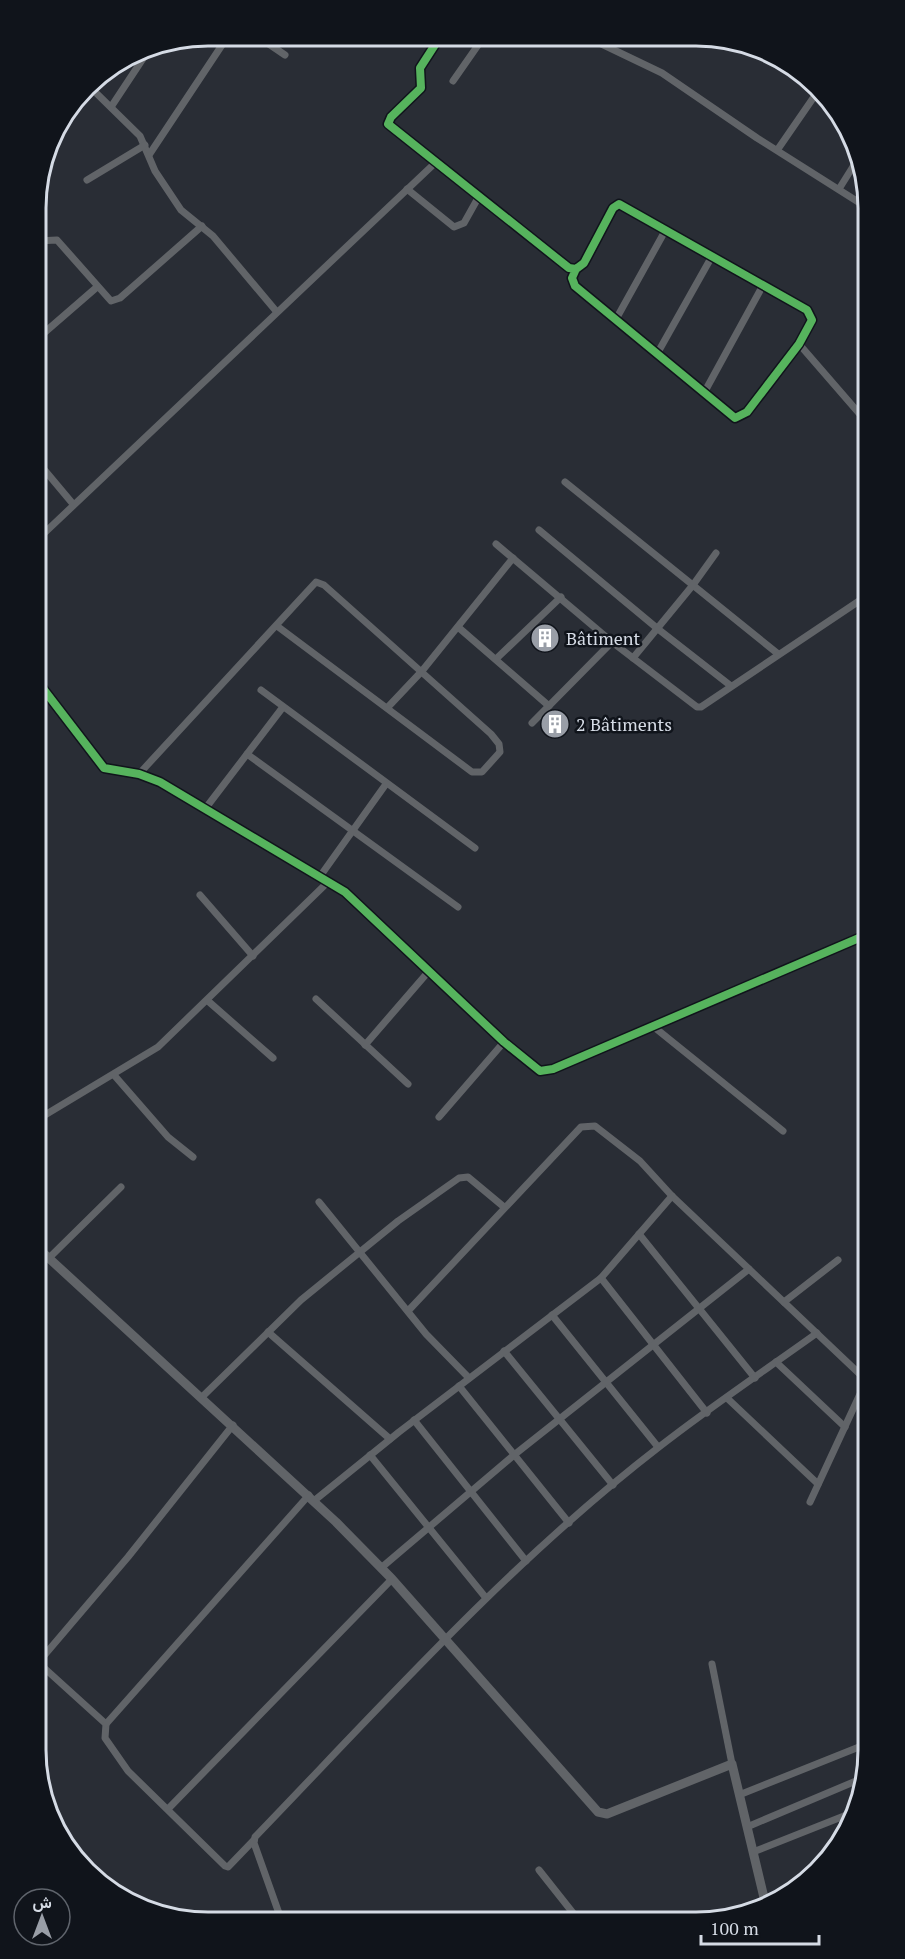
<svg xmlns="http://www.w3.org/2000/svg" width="905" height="1959" font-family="'PT Serif',Vazirmatn,serif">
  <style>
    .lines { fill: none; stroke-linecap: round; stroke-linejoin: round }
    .minor { stroke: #616468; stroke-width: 7 }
    .tertiary { stroke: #616468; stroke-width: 9 }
    .cycleway-casing { stroke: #10141b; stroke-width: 11 }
    .cycleway { stroke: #56b35d; stroke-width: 8 }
    .labels { text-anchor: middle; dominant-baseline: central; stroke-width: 5; stroke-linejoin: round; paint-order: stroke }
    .poi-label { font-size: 18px; fill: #d5dbe5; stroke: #10141b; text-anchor: start }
    .rim { fill: none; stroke: #d5dbe5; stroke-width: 3 }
  </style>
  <rect width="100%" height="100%" fill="#292d35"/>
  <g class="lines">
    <!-- minor -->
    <g class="minor">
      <path d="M 257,36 L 285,55"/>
      <path d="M 440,37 L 420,68 L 421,88 L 391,117 L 388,124 L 569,268 L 576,269 L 584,263 L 613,208 L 619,204 L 807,310 L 812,320 L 799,344 L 747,412 L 735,418 L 575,286 L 572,278 L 576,269"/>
      <path d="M 589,38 L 662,73 L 757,138 L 863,205"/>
      <path d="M 453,81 L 483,38"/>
      <path d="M 89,86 L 140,136 L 155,171 L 181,210 L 213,236 L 276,311"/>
      <path d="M 111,107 L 150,48"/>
      <path d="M 778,149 L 818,91"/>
      <path d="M 149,155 L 228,36"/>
      <path d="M 87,180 L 145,145"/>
      <path d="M 407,189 L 454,227 L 464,223 L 478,198"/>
      <path d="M 839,189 L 859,157"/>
      <path d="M 37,241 L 57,240 L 111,301 L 120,298 L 202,226"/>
      <path d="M 615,321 L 665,231"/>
      <path d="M 37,339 L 97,287"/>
      <path d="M 799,344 L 864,419"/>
      <path d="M 657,354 L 711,258"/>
      <path d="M 704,393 L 762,287"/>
      <path d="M 37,461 L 73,504"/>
      <path d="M 565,482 L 777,653"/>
      <path d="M 539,530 L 658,629 L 731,686"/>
      <path d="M 38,539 L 434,164"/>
      <path d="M 496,544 L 612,642 L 697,707 L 701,707 L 865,597"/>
      <path d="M 458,627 L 549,706"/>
      <path d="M 633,658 L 693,585 L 716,553"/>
      <path d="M 496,659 L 561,597"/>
      <path d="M 38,682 L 104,768 L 139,774 L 160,782 L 345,892 L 504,1042 L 540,1071 L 553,1069 L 866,935"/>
      <path d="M 261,690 L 475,848"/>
      <path d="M 388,707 L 422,671 L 513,558"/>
      <path d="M 532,723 L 612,642"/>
      <path d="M 247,754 L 458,907"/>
      <path d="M 139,774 L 316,582 L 324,585 L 491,734 L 499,744 L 500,752 L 482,772 L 472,772 L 277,626"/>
      <path d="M 205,809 L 283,707"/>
      <path d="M 321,875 L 386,784"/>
      <path d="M 200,895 L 253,956"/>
      <path d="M 316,999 L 408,1084"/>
      <path d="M 208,1001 L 273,1058"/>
      <path d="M 654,1027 L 783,1131"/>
      <path d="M 365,1045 L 429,971"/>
      <path d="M 114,1075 L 168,1137 L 193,1157"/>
      <path d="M 439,1117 L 504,1042"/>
      <path d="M 40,1118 L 158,1047 L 329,881"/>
      <path d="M 40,1183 L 41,1185"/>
      <path d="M 319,1202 L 426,1334 L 469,1378"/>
      <path d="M 639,1234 L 755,1378"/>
      <path d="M 49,1258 L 121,1187"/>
      <path d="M 601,1278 L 707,1413"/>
      <path d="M 784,1302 L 838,1260"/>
      <path d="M 408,1311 L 581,1127 L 595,1126 L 640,1161 L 672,1196 L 866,1380"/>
      <path d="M 552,1315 L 658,1447"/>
      <path d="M 268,1332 L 390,1439"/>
      <path d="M 504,1351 L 613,1485"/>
      <path d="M 776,1362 L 845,1427"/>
      <path d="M 459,1386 L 569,1523"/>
      <path d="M 201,1398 L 301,1300 L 398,1221 L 459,1178 L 468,1177 L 504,1207"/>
      <path d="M 727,1398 L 818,1484"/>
      <path d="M 414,1420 L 526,1561"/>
      <path d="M 370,1455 L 486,1598"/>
      <path d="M 315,1500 L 399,1432 L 601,1278 L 672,1196"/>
      <path d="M 810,1502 L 867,1379"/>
      <path d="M 381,1568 L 514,1455 L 749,1269"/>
      <path d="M 42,1658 L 128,1557 L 233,1425"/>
      <path d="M 712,1664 L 732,1764"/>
      <path d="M 42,1666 L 106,1724 L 105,1738 L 128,1771 L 225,1866 L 228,1867 L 254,1840"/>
      <path d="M 106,1724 L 309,1495"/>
      <path d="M 739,1795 L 869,1743"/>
      <path d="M 168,1809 L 392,1579"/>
      <path d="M 747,1827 L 863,1778"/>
      <path d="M 753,1852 L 849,1814"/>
      <path d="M 539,1870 L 577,1918"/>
      <path d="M 281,1919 L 254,1843 L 255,1837 C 385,1702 510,1562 659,1447 C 710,1407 764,1371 817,1333"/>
    </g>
    <!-- tertiary -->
    <path class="tertiary" d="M 40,1250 L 336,1522 L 392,1579 L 598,1812 L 607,1814 L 732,1764 L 766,1906"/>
    <!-- cycleway casing -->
    <g class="cycleway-casing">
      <g id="cycleway">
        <path d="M 440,37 L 420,68 L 421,88 L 391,117 L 388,124 L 569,268 L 576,269 L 584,263 L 613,208 L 619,204 L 807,310 L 812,320 L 799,344 L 747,412 L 735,418 L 575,286 L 572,278 L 576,269"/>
        <path d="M 38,682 L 104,768 L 139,774 L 160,782 L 345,892 L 504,1042 L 540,1071 L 553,1069 L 866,935"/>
      </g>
    </g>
    <!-- cycleway -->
    <use href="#cycleway" class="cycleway"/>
  </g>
  <!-- icons -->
  <defs>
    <g id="building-disc" transform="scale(1.5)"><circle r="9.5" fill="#999ea7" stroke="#10141b"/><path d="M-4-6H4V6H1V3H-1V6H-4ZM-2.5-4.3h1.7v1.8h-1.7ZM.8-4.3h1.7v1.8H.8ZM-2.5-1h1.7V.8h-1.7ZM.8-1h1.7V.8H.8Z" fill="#fff"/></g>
  </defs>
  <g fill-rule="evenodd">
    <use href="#building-disc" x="545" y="638"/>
    <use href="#building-disc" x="555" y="724"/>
  </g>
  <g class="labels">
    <!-- poi labels -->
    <g class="poi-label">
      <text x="566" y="638">Bâtiment</text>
      <text x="576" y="724">2 Bâtiments</text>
    </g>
  </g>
  <!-- crop -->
  <path d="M0 0H905V1959H0ZM208 46H696A162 162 0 0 1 858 208V1750A162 162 0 0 1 696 1912H208A162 162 0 0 1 46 1750V208A162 162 0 0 1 208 46Z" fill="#10141b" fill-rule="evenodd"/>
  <path class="rim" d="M208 46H696A162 162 0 0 1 858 208V1750A162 162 0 0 1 696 1912H208A162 162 0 0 1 46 1750V208A162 162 0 0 1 208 46Z"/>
  <!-- north arrow -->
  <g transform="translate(42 1917)"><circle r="28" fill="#10141b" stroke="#5f646c" stroke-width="1.5"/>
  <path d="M0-4.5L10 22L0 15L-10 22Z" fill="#999ea7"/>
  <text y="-9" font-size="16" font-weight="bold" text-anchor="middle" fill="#d5dbe5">ش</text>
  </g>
  <!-- scale -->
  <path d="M701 1935v9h118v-9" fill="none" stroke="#d5dbe5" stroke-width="3"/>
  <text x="710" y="1935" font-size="18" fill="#d5dbe5" stroke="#10141b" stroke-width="4.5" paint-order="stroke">100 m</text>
</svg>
